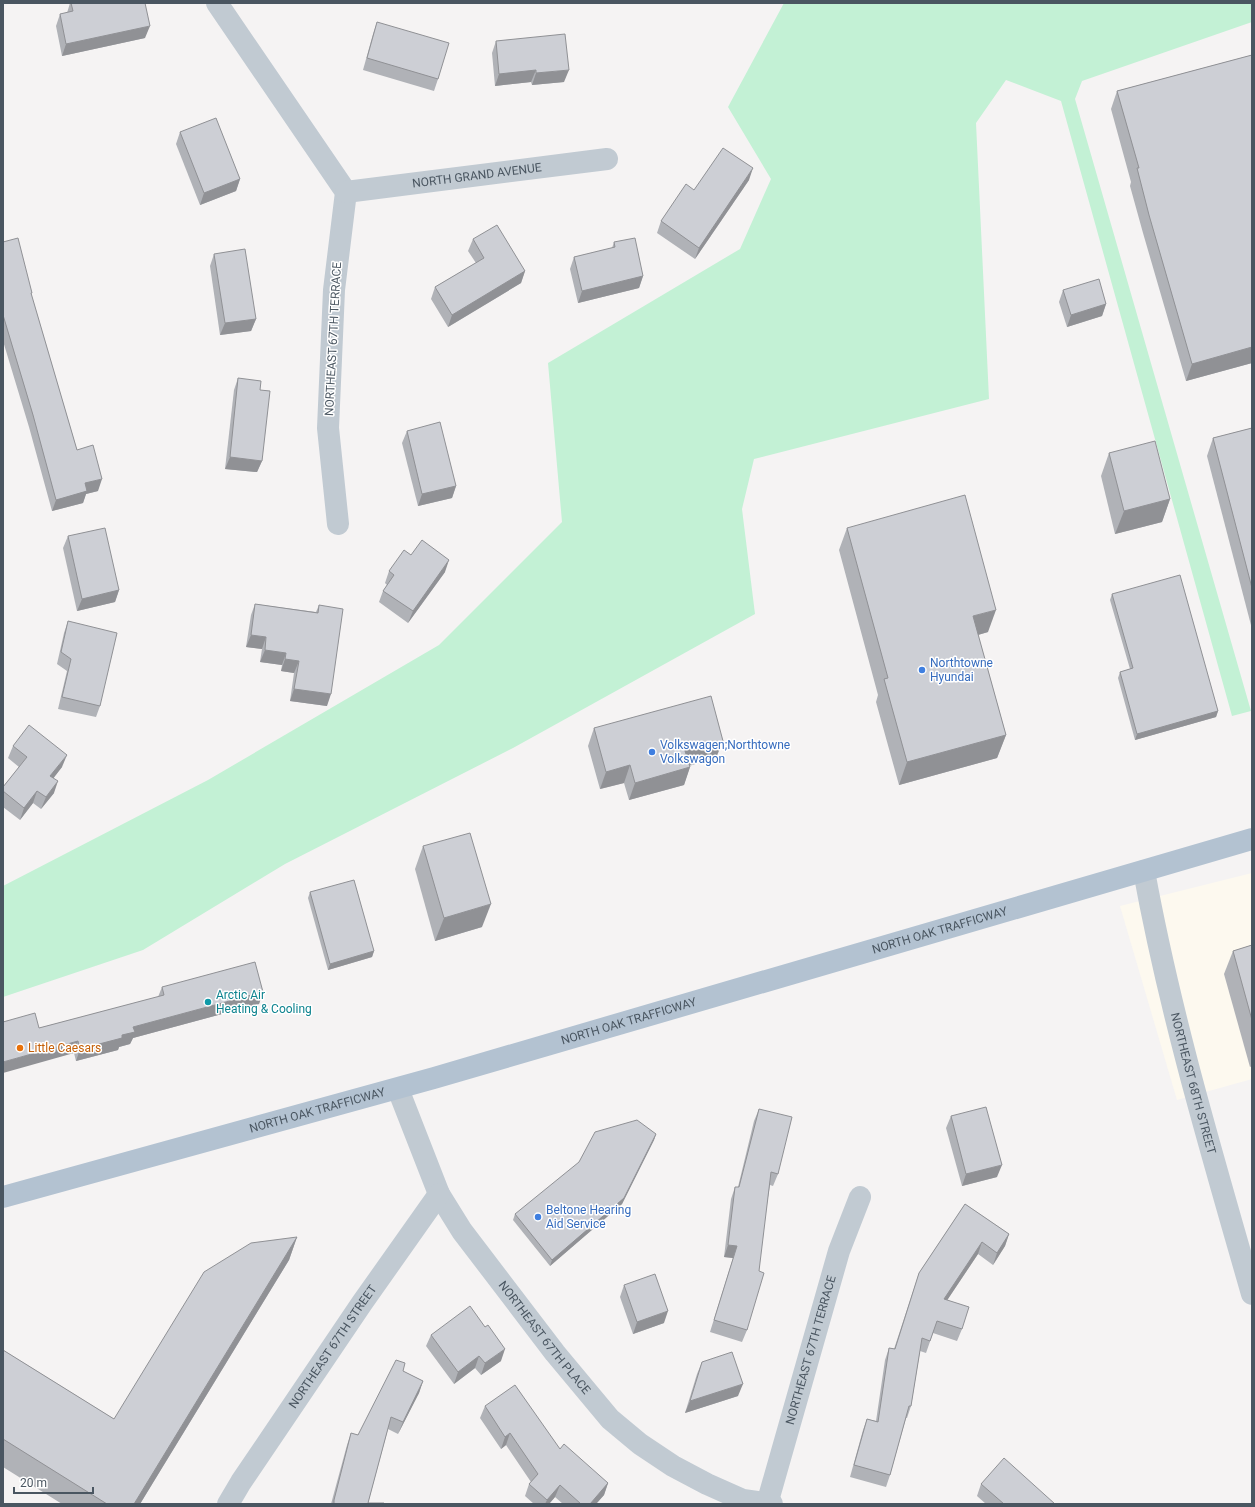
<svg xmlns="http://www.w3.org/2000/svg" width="1255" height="1507" font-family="Roboto,sans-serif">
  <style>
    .commercial { fill: #fdf9ef }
    .green { fill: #c3f1d5 }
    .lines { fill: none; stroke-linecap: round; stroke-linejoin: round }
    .minor { stroke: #c1cad2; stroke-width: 22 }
    .major { stroke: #b3c2d1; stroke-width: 22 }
    .wall { fill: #b0b2b7 }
    .shaded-wall { fill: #909195 }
    .building { fill: #cdcfd5; stroke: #909195 }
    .shop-dot { fill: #3f7fe0; stroke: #fff; stroke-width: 1.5 }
    .culture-dot { fill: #0f9aa8; stroke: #fff; stroke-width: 1.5 }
    .food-dot { fill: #e8710a; stroke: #fff; stroke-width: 1.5 }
    .labels { text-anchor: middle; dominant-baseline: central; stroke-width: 3; stroke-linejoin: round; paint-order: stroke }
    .street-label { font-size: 12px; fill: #4a5661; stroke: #fff }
    .shop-label { font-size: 12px; fill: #366cbe; stroke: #fff; text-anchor: start }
    .culture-label { font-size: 12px; fill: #0d838f; stroke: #fff; text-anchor: start }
    .food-label { font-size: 12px; fill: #c56008; stroke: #fff; text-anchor: start }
  </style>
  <rect width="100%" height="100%" fill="#f5f3f3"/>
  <!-- commercial -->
  <path class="commercial" d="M 1252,873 L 1252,1079 L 1177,1100 L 1120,906 Z"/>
  <!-- green -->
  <path class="green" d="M 784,3 L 1252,3 L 1252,22 L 1082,81 L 1075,99 L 1251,711 L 1232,716 L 1061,101 L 1006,80 L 976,123 L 989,399 L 754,459 L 742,509 L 755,614 L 513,748 L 285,864 L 143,950 L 3,997 L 3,886 L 208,780 L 439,645 L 562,522 L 548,363 L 740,249 L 771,179 L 728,107 Z"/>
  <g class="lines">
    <!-- minor -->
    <g class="minor">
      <path d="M 217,3 L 346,192 L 334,290 L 328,428 L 338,524"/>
      <path id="s1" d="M 346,192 L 607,159"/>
      <path id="s2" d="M 1144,871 C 1170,1014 1212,1154 1252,1294"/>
      <path id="s3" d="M 398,1089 L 439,1194 L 462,1231 L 555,1353 L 610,1419 L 640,1444 L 673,1466 L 707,1484 L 743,1500 L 772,1504"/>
      <path id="s4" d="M 228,1504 L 241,1482 L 362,1303 L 439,1194"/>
      <path id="s5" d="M 767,1504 L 839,1251 L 860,1197"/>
    </g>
    <!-- major -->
    <path class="major" id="s6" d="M 3,1197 L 434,1078 L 1252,839"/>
  </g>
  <!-- wall -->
  <g class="wall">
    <path d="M 70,3 L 145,3 L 145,38 L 62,56 L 56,26 L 60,14 L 67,13 Z"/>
    <path d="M 377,22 L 438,79 L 434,91 L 363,70 L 373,34 Z"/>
    <path d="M 496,41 L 564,82 L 532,85 L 531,82 L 495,86 L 492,53 Z"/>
    <path d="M 1252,55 L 1252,363 L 1186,381 L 1143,233 L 1130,186 L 1131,182 L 1111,109 L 1117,91 Z"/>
    <path d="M 180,132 L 240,179 L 236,191 L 200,205 L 176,144 Z"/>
    <path d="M 749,180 L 695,259 L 657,233 L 661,221 L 694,190 Z"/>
    <path d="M 473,239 L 525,271 L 521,283 L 448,327 L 431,299 L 435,287 L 476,263 L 468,251 Z"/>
    <path d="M 3,242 L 31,295 L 77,450 L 98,491 L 86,494 L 83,503 L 52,511 L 29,427 L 3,341 Z"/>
    <path d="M 614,242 L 643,276 L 639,288 L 578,303 L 570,269 L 574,257 L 612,248 Z"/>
    <path d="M 214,254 L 256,319 L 251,331 L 220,335 L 210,266 Z"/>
    <path d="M 1063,290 L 1106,304 L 1102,316 L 1067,327 L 1059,302 Z"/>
    <path d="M 238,378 L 260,390 L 262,461 L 257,472 L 225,469 L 234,390 Z"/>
    <path d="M 1252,428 L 1252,629 L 1207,456 L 1213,438 Z"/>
    <path d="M 407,431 L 456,486 L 452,498 L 418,506 L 402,443 Z"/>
    <path d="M 1109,453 L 1170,499 L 1162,522 L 1115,534 L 1101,476 Z"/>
    <path d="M 847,528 L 988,632 L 978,635 L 1006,735 L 997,758 L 899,785 L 876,702 L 878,695 L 839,550 Z"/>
    <path d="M 68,536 L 119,590 L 115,602 L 77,611 L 63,548 Z"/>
    <path d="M 411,555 L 445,572 L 408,623 L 379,602 L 383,591 L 387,585 L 385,583 L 389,571 Z"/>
    <path d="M 1112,594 L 1218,711 L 1216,717 L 1135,740 L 1118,678 L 1120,672 L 1130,669 L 1110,600 Z"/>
    <path d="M 255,604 L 316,612 L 319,605 L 327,706 L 290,701 L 294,673 L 281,671 L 282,665 L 260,662 L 262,649 L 246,647 L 251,615 Z"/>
    <path d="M 68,621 L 100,706 L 96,717 L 58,709 L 67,671 L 57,664 L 64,633 Z"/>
    <path d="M 594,728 L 716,758 L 689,766 L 690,767 L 684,785 L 629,800 L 624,783 L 600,789 L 588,746 Z"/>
    <path d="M 13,746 L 62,767 L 53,778 L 54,793 L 41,809 L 33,803 L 20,820 L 3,807 L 3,787 L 19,767 L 8,758 Z"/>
    <path d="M 423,846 L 482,927 L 435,941 L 415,869 Z"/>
    <path d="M 310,892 L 374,951 L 372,957 L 328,970 L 308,898 Z"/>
    <path d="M 1252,945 L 1252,1066 L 1250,1067 L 1224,974 L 1233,951 Z"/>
    <path d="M 162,987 L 263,992 L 259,1004 L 133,1038 L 130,1044 L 119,1047 L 118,1050 L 76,1061 L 74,1053 L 39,1028 L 158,997 Z"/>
    <path d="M 759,1109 L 778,1174 L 773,1186 L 770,1185 L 747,1330 L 742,1342 L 710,1332 L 733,1258 L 724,1257 L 731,1199 L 735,1187 L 738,1187 L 754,1121 Z"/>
    <path d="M 951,1116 L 997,1177 L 962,1186 L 946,1128 Z"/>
    <path d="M 656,1134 L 654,1140 L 622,1204 L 550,1266 L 513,1220 L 515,1214 Z"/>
    <path d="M 965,1204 L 1009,1234 L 1005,1246 L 993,1265 L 978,1254 L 947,1300 L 962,1329 L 957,1341 L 933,1333 L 926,1353 L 920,1351 L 911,1406 L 907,1418 L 906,1418 L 890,1475 L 886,1487 L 850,1477 L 863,1430 L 867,1419 L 876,1421 L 885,1360 L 889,1348 L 894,1349 L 919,1273 Z"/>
    <path d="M 297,1237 L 289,1260 L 140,1504 L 62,1504 L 3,1467 L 3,1350 L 114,1419 Z"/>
    <path d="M 624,1285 L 664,1323 L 633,1334 L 620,1297 Z"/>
    <path d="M 431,1335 L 501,1361 L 481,1375 L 475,1368 L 454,1384 L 426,1346 Z"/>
    <path d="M 702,1362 L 738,1396 L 685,1413 L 697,1374 Z"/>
    <path d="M 403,1371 L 423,1381 L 419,1393 L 398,1434 L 388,1429 L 368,1503 L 384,1504 L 331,1504 L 347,1445 L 351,1433 L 358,1435 Z"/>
    <path d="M 485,1406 L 560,1449 L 608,1483 L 604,1495 L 596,1504 L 563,1504 L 555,1497 L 549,1504 L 534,1504 L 525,1496 L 529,1484 L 531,1482 L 506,1445 L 501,1449 L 480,1418 Z"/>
    <path d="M 981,1484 L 1055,1504 L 986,1504 L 977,1496 Z"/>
  </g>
  <!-- shaded-wall -->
  <g class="shaded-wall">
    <path d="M 150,26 L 145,38 L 62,56 L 66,44 Z"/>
    <path d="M 536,70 L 531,82 L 495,86 L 499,74 Z"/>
    <path d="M 569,70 L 564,82 L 532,85 L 536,73 Z"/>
    <path d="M 753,168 L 749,180 L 695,259 L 699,248 Z"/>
    <path d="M 240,179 L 236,191 L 200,205 L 204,193 Z"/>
    <path d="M 525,271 L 521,283 L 448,327 L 452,315 Z"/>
    <path d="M 643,276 L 639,288 L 578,303 L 582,291 Z"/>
    <path d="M 1106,304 L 1102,316 L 1067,327 L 1071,315 Z"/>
    <path d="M 256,319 L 251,331 L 220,335 L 225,323 Z"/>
    <path d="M 1252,347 L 1252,363 L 1186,381 L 1192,364 Z"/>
    <path d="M 230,457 L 262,461 L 257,472 L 225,469 Z"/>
    <path d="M 102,479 L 98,491 L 86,494 L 83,503 L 52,511 L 56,500 L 85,483 Z"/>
    <path d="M 456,486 L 452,498 L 418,506 L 422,494 Z"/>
    <path d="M 1170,499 L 1162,522 L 1115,534 L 1124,511 Z"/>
    <path d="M 449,560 L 445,572 L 408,623 L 413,611 Z"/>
    <path d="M 119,590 L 115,602 L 77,611 L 82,599 Z"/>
    <path d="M 996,610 L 988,632 L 964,639 L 973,616 Z"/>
    <path d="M 251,635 L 266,637 L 262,649 L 246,647 Z"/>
    <path d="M 265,650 L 286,653 L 282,665 L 260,662 Z"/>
    <path d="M 285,659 L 299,661 L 294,673 L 281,671 Z"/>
    <path d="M 294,689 L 331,694 L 327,706 L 290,701 Z"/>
    <path d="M 1218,711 L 1216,717 L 1135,740 L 1137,734 Z"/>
    <path d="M 1006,735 L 997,758 L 899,785 L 907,762 Z"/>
    <path d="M 723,741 L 716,758 L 679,768 L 685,751 Z"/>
    <path d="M 67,755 L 62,767 L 46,788 L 50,776 Z"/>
    <path d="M 630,765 L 624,783 L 600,789 L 606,772 Z"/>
    <path d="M 690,767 L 684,785 L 629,800 L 635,783 Z"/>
    <path d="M 58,781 L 54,793 L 41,809 L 46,797 Z"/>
    <path d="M 37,791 L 33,803 L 20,820 L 24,808 Z"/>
    <path d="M 491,904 L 482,927 L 435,941 L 444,918 Z"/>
    <path d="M 374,951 L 372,957 L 328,970 L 330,964 Z"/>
    <path d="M 263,992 L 259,1004 L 133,1038 L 130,1044 L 119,1047 L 118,1050 L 76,1061 L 80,1049 L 122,1035 L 133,1027 Z"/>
    <path d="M 78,1041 L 74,1053 L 3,1073 L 3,1062 Z"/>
    <path d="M 656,1134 L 654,1140 L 622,1204 L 550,1266 L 552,1260 Z"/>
    <path d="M 1002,1165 L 997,1177 L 962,1186 L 966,1174 Z"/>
    <path d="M 1009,1234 L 1005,1246 L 993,1265 L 997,1253 Z"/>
    <path d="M 297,1237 L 289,1260 L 140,1504 L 134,1504 Z"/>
    <path d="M 982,1242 L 978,1254 L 940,1311 L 944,1299 Z"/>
    <path d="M 728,1245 L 737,1246 L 733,1258 L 724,1257 Z"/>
    <path d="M 668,1311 L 664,1323 L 633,1334 L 637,1322 Z"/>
    <path d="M 505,1349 L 501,1361 L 481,1375 L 485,1363 Z"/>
    <path d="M 479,1356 L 475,1368 L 454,1384 L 458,1372 Z"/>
    <path d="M 423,1381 L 419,1393 L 398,1434 L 403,1422 Z"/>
    <path d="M 743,1384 L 738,1396 L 685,1413 L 690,1401 Z"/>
    <path d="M 510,1433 L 506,1445 L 501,1449 L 505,1437 Z"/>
    <path d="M 608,1483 L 604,1495 L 596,1504 L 590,1504 Z"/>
    <path d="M 560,1485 L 555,1497 L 549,1504 L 545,1504 L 547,1500 Z"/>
  </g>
  <!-- building -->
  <g class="building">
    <path d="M 71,3 L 145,3 L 150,26 L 66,44 L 60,14 L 73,11 Z"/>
    <path d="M 377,22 L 449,43 L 438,79 L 367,58 Z"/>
    <path d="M 565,34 L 569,70 L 536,73 L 536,70 L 499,74 L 496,41 Z"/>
    <path d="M 1252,55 L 1252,347 L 1192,364 L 1149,215 L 1137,168 L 1139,168 L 1117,91 Z"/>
    <path d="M 216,118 L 240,179 L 204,193 L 180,132 Z"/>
    <path d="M 723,148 L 753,168 L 699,248 L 661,221 L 686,184 L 694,190 Z"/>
    <path d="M 497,225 L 525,271 L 452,315 L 435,287 L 484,258 L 473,239 Z"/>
    <path d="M 18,238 L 32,293 L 31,293 L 77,450 L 93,445 L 102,479 L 85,483 L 87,491 L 56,500 L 33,415 L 3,315 L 3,242 Z"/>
    <path d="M 635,238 L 643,276 L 582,291 L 574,257 L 615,247 L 614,242 Z"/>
    <path d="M 245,249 L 256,319 L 225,323 L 214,254 Z"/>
    <path d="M 1099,279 L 1106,304 L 1071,315 L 1063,290 Z"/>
    <path d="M 238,378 L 261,381 L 260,390 L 270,391 L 262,461 L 230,457 Z"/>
    <path d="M 440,422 L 456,486 L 422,494 L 407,431 Z"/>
    <path d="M 1252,428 L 1252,588 L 1213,438 Z"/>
    <path d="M 1155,441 L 1170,499 L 1124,511 L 1109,453 Z"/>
    <path d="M 965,495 L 996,610 L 973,616 L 1006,735 L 907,762 L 884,679 L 888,678 L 847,528 Z"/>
    <path d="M 105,528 L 119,590 L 82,599 L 68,536 Z"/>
    <path d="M 422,540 L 449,560 L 413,611 L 383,591 L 394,575 L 389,571 L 404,550 L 411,555 Z"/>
    <path d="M 1180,575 L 1218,711 L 1137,734 L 1120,672 L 1133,668 L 1112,594 Z"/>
    <path d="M 255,604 L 318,613 L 319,605 L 343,609 L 331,694 L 294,689 L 299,661 L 285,659 L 286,653 L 265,650 L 266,637 L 251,635 Z"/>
    <path d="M 68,621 L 117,633 L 100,706 L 62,697 L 71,659 L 61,652 Z"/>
    <path d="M 711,696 L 723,741 L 685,751 L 690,767 L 635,783 L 630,765 L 606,772 L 594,728 Z"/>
    <path d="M 29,725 L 67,755 L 50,776 L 58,781 L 46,797 L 37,791 L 24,808 L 3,791 L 3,787 L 27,757 L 13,746 Z"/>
    <path d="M 470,833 L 491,904 L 444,918 L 423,846 Z"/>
    <path d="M 354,880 L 374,951 L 330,964 L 310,892 Z"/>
    <path d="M 1252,945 L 1252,1020 L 1233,951 Z"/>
    <path d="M 255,962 L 263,992 L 133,1027 L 135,1032 L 122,1035 L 122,1038 L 80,1049 L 78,1041 L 3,1062 L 3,1022 L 35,1013 L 39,1028 L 164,995 L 162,987 Z"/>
    <path d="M 986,1107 L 1002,1165 L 966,1174 L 951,1116 Z"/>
    <path d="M 759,1109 L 792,1117 L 778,1174 L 771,1172 L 759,1271 L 764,1273 L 747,1330 L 714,1320 L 737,1246 L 728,1245 L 735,1187 L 739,1187 Z"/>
    <path d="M 637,1120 L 656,1134 L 624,1198 L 552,1260 L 515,1214 L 579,1162 L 595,1132 Z"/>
    <path d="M 965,1204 L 1009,1234 L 997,1253 L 982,1242 L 944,1299 L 969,1307 L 962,1329 L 937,1321 L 930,1341 L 922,1338 L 911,1406 L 909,1406 L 890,1475 L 854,1465 L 867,1419 L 878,1422 L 889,1348 L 895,1349 L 919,1273 Z"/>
    <path d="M 297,1237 L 134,1504 L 107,1504 L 3,1439 L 3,1350 L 114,1419 L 204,1272 L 251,1243 Z"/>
    <path d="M 655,1274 L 668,1311 L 637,1322 L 624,1285 Z"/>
    <path d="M 470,1306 L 485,1327 L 488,1325 L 505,1349 L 485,1363 L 479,1356 L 458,1372 L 431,1335 Z"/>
    <path d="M 732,1352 L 743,1384 L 690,1401 L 702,1362 Z"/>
    <path d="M 396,1360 L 405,1363 L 403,1371 L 423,1381 L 403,1422 L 391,1417 L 368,1503 L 384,1503 L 384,1504 L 334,1504 L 334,1500 L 351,1433 L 358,1435 Z"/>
    <path d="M 515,1385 L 560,1449 L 564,1444 L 608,1483 L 590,1504 L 581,1504 L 560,1485 L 547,1500 L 529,1484 L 538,1474 L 510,1433 L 505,1437 L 485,1406 Z"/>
    <path d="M 1004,1458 L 1055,1504 L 1004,1504 L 981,1484 Z"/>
  </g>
  <!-- markers -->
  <g class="shop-dot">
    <circle cx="922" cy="670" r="4"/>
    <circle cx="652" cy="752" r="4"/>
    <circle cx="538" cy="1217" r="4"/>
  </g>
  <circle class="culture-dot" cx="208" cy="1002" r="4"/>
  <circle class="food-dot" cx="20" cy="1048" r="4"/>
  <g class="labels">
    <!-- street labels -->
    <g class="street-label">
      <text stroke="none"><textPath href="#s1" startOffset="132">NORTH GRAND AVENUE</textPath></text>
      <text transform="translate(333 339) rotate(-87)">NORTHEAST 67TH TERRACE</text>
      <text stroke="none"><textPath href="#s6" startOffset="974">NORTH OAK TRAFFICWAY</textPath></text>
      <text stroke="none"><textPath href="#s6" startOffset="650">NORTH OAK TRAFFICWAY</textPath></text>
      <text stroke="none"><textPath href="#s2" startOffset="218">NORTHEAST 68TH STREET</textPath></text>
      <text stroke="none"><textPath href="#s6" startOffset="326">NORTH OAK TRAFFICWAY</textPath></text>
      <text stroke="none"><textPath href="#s3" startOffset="291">NORTHEAST 67TH PLACE</textPath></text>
      <text stroke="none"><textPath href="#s4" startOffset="189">NORTHEAST 67TH STREET</textPath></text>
      <text stroke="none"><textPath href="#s5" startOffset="160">NORTHEAST 67TH TERRACE</textPath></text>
    </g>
    <!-- shop labels -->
    <g class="shop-label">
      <text x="930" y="663">Northtowne<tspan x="930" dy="14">Hyundai</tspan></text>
      <text x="660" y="745">Volkswagen;Northtowne<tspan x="660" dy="14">Volkswagon</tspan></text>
      <text x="546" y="1210">Beltone Hearing<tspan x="546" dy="14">Aid Service</tspan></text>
    </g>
    <!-- culture labels -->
    <g class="culture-label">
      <text x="216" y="995">Arctic Air<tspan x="216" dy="14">Heating &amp; Cooling</tspan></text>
    </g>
    <!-- food labels -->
    <g class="food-label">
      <text x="28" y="1048">Little Caesars</text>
    </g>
  </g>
  <!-- border -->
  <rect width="1255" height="1507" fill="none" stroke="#4a5661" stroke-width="8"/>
  <!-- scale -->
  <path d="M14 1487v6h79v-6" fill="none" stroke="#4a5661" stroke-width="2"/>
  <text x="20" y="1487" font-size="12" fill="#4a5661" stroke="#ffffff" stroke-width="3" paint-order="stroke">20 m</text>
</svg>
